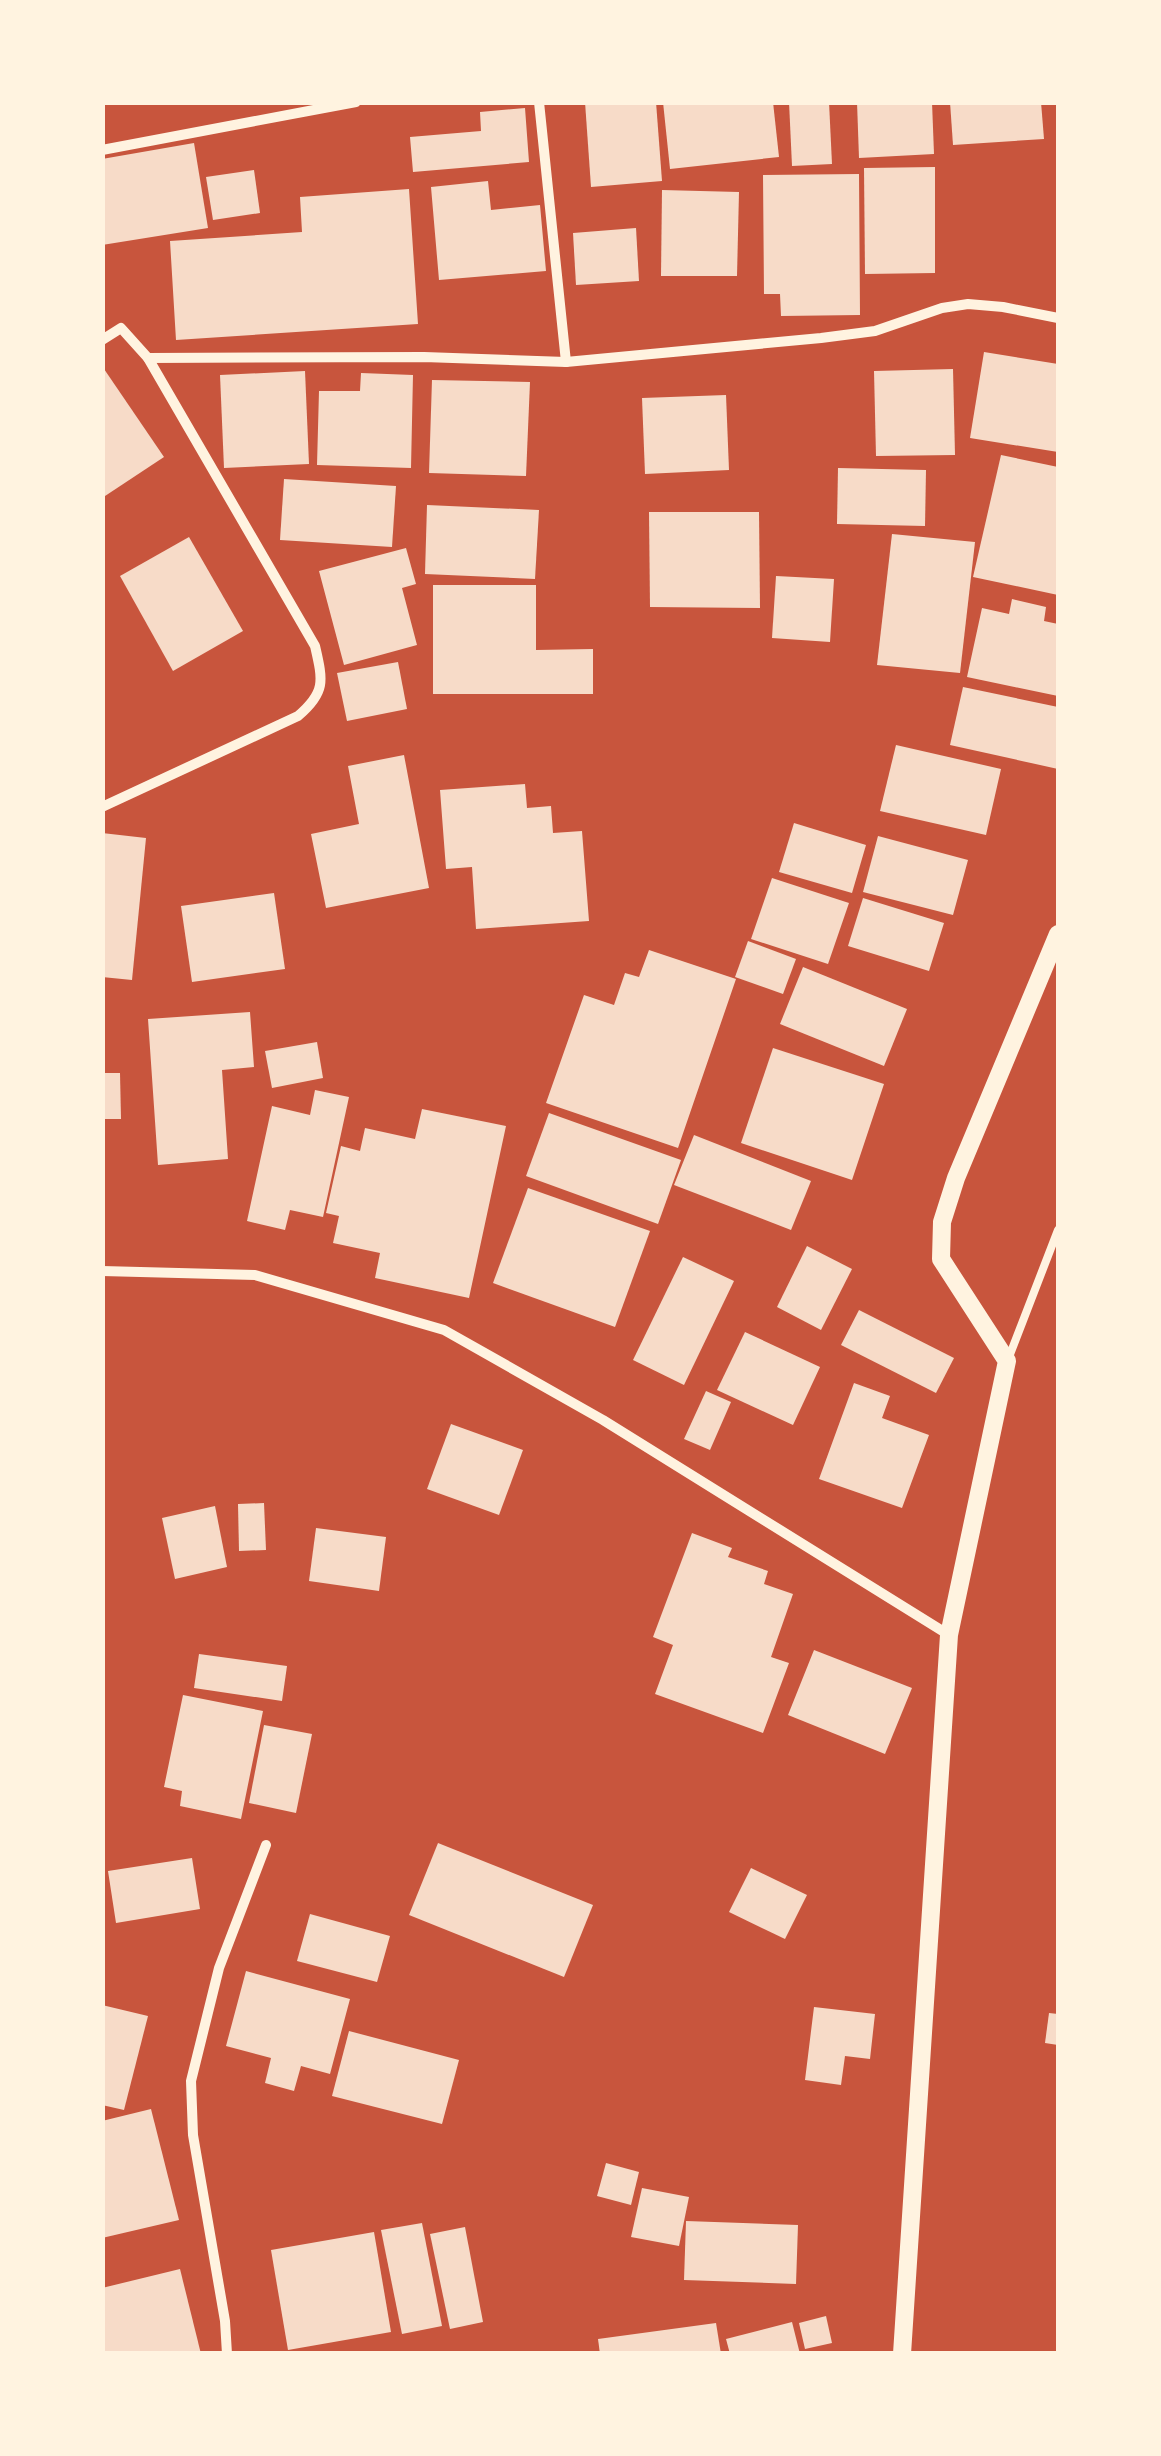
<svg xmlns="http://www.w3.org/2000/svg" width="1161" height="2456" font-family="'Nunito Sans',sans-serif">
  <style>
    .building { fill: #f7dbc8 }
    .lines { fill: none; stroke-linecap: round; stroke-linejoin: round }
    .service { stroke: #fff3e0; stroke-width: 8 }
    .minor { stroke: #fff3e0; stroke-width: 10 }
    .tertiary { stroke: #fff3e0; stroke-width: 18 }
  </style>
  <rect width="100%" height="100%" fill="#c8553d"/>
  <!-- building -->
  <g class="building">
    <path d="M 585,102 L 656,102 L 662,181 L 591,187 Z"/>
    <path d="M 663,102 L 773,102 L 779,157 L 670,169 Z"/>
    <path d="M 789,102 L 829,102 L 832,164 L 792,166 Z"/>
    <path d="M 857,102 L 932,102 L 934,154 L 859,158 Z"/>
    <path d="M 950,102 L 1041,102 L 1044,139 L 953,145 Z"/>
    <path d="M 525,108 L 529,162 L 413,172 L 410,137 L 481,131 L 480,112 Z"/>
    <path d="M 194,143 L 208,228 L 102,245 L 102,159 Z"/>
    <path d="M 935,167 L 935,273 L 865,274 L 864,168 Z"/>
    <path d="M 254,170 L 260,213 L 213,220 L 206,177 Z"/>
    <path d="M 859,174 L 860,315 L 781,316 L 780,294 L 764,294 L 763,175 Z"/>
    <path d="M 488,181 L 491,210 L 540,205 L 546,271 L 439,280 L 431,187 Z"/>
    <path d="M 409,189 L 418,324 L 176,340 L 170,241 L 302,232 L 300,197 Z"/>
    <path d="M 662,190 L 739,192 L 737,276 L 661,276 Z"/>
    <path d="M 636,228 L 639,281 L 576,285 L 573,233 Z"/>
    <path d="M 984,352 L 1058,364 L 1058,452 L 970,438 Z"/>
    <path d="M 102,366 L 164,457 L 102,498 Z"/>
    <path d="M 953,369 L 955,455 L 876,456 L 874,371 Z"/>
    <path d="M 305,371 L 309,464 L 224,468 L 220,375 Z"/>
    <path d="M 361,373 L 413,375 L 411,468 L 317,465 L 319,391 L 360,391 Z"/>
    <path d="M 432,380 L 530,382 L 526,476 L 429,473 Z"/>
    <path d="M 726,395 L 729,470 L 645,474 L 642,398 Z"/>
    <path d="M 1001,455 L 1058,467 L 1058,595 L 973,577 Z"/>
    <path d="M 838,468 L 926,470 L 925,526 L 837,524 Z"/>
    <path d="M 284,479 L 396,486 L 392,547 L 280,540 Z"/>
    <path d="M 427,505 L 539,510 L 535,579 L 425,574 Z"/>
    <path d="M 649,512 L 759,512 L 760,608 L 650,607 Z"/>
    <path d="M 892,534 L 975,542 L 960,673 L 877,665 Z"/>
    <path d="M 189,537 L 243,631 L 173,671 L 120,576 Z"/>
    <path d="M 406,548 L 416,584 L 402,588 L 417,645 L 344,665 L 319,571 Z"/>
    <path d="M 776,576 L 834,579 L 830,642 L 772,638 Z"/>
    <path d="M 433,585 L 536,585 L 536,650 L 593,649 L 593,694 L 433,694 Z"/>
    <path d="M 1012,599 L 1046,607 L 1044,621 L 1058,624 L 1058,696 L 967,677 L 982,608 L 1009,614 Z"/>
    <path d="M 398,662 L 407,709 L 347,721 L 337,673 Z"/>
    <path d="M 963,687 L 1058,707 L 1058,769 L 950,745 Z"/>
    <path d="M 896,745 L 1001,769 L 986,835 L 880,811 Z"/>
    <path d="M 404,755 L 429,888 L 326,908 L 311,834 L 359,824 L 348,766 Z"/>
    <path d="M 525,784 L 527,808 L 551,806 L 553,833 L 582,831 L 589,921 L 476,929 L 472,867 L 446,869 L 440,790 Z"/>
    <path d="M 794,823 L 866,845 L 852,893 L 779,872 Z"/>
    <path d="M 102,833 L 146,838 L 132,980 L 102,977 Z"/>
    <path d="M 878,836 L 968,860 L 953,915 L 863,892 Z"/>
    <path d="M 772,878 L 849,903 L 828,964 L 751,939 Z"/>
    <path d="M 274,893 L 285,969 L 192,982 L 181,906 Z"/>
    <path d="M 863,898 L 944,923 L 929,971 L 848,946 Z"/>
    <path d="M 748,941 L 796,959 L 783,994 L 735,977 Z"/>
    <path d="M 649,950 L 736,979 L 678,1148 L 546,1103 L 584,995 L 614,1005 L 625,973 L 639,977 Z"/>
    <path d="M 803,967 L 907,1009 L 884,1066 L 780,1024 Z"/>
    <path d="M 250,1012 L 254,1067 L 222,1070 L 228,1159 L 158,1165 L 148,1019 Z"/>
    <path d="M 317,1042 L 323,1078 L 272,1088 L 265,1051 Z"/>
    <path d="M 773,1048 L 884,1084 L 852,1180 L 741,1143 Z"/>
    <path d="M 102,1073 L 120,1073 L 121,1119 L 102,1119 Z"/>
    <path d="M 315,1090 L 349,1097 L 323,1217 L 290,1210 L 285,1230 L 247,1221 L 272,1106 L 310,1115 Z"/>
    <path d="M 422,1109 L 506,1126 L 469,1298 L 375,1278 L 380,1253 L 333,1243 L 339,1216 L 326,1213 L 341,1146 L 360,1151 L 365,1128 L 415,1139 Z"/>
    <path d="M 549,1113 L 681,1160 L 658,1224 L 526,1176 Z"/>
    <path d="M 694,1135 L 811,1181 L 791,1230 L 674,1185 Z"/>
    <path d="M 528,1188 L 650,1231 L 615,1327 L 493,1283 Z"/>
    <path d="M 807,1246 L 852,1269 L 821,1330 L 777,1307 Z"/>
    <path d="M 683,1257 L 734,1281 L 684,1385 L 633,1360 Z"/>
    <path d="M 859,1310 L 954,1358 L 936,1393 L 841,1345 Z"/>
    <path d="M 745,1332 L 820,1367 L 793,1425 L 717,1390 Z"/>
    <path d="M 854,1383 L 890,1396 L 882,1418 L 929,1435 L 902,1508 L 819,1479 Z"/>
    <path d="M 706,1391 L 731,1402 L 710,1450 L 684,1439 Z"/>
    <path d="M 451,1424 L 523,1450 L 499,1515 L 427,1489 Z"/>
    <path d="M 264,1503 L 266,1550 L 239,1551 L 238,1504 Z"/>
    <path d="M 215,1506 L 227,1567 L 175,1579 L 162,1518 Z"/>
    <path d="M 316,1528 L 386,1537 L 379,1591 L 309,1581 Z"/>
    <path d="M 692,1533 L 732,1548 L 728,1557 L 768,1571 L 764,1584 L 793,1594 L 771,1657 L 789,1663 L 763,1733 L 655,1694 L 673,1645 L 653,1637 Z"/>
    <path d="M 814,1650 L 912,1688 L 885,1754 L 788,1715 Z"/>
    <path d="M 199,1654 L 287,1666 L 282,1701 L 194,1688 Z"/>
    <path d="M 183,1695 L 263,1711 L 241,1819 L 180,1806 L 182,1791 L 164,1787 Z"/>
    <path d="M 264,1725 L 312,1734 L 296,1813 L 249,1803 Z"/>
    <path d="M 438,1843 L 593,1905 L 564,1977 L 409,1915 Z"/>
    <path d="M 192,1858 L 200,1909 L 116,1923 L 108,1871 Z"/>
    <path d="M 751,1868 L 807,1895 L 785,1939 L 729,1912 Z"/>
    <path d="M 310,1914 L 390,1936 L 377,1982 L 297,1961 Z"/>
    <path d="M 246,1971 L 350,1999 L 330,2074 L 301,2066 L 294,2091 L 265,2083 L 271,2058 L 226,2046 Z"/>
    <path d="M 102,2005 L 148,2016 L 124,2110 L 102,2105 Z"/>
    <path d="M 814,2007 L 875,2014 L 870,2059 L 845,2056 L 841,2085 L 805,2080 Z"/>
    <path d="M 1049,2013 L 1058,2014 L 1058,2045 L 1045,2043 Z"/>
    <path d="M 349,2031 L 459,2060 L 442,2124 L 332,2096 Z"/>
    <path d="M 151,2109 L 179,2220 L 102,2238 L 102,2121 Z"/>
    <path d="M 606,2163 L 639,2172 L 631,2205 L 597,2196 Z"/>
    <path d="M 642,2188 L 689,2197 L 679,2246 L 631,2237 Z"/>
    <path d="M 686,2221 L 798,2225 L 796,2284 L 684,2280 Z"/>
    <path d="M 422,2223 L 442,2326 L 402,2334 L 381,2230 Z"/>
    <path d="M 465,2227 L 483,2322 L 450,2329 L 430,2234 Z"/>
    <path d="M 374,2232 L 391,2332 L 288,2350 L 271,2250 Z"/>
    <path d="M 180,2269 L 201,2354 L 102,2354 L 102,2288 Z"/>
    <path d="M 826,2316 L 832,2343 L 805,2349 L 799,2323 Z"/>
    <path d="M 792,2322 L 800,2354 L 730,2354 L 726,2339 Z"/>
    <path d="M 716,2323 L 721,2354 L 600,2354 L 598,2339 Z"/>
  </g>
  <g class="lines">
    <!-- service -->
    <path class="service" d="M 1009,1357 L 1058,1230"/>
    <!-- minor -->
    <g class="minor">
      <path d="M 539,102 L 566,362"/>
      <path d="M 102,150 L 356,102"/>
      <path d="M 102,340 L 121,328 L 148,358 L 315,646 C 323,681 326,692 298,716 L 102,807"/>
      <path d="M 148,358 L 424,357 L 566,362 L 821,338 L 875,331 L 942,308 L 968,304 L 1003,307 L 1058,318"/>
      <path d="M 102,1271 L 255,1275 L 444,1330 L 603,1420 L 949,1635"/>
      <path d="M 227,2354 L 225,2321 L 193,2135 L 191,2081 L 219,1968 L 266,1845"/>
    </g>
    <!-- tertiary -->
    <path class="tertiary" d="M 902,2354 L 949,1635 L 1007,1361 L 941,1259 L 942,1222 L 956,1178 L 1058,934"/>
  </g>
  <!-- border -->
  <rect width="1161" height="2456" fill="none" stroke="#fff3e0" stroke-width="210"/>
</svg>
